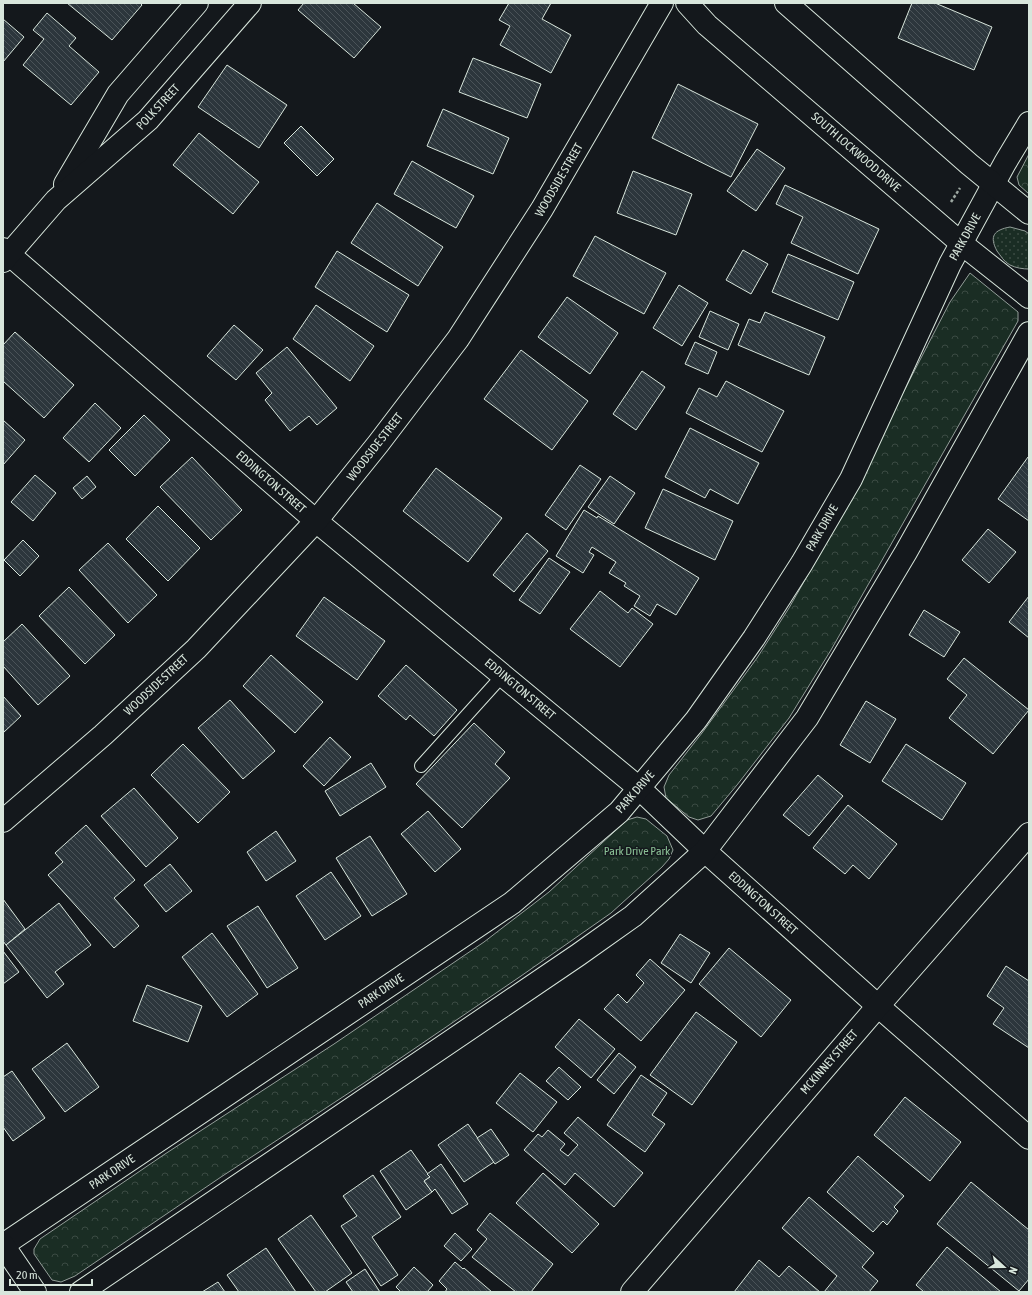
<svg xmlns="http://www.w3.org/2000/svg" width="1032" height="1295" font-family="'Asap Condensed',sans-serif">
  <style>
    .grass { fill: url(#grass-dots); stroke: #939e99 }
    .forest { fill: url(#forest-crowns); stroke: #939e99 }
    .building { fill: url(#building-back-hatch); stroke: #d8e6dc }
    .lines { fill: none; stroke-linecap: round; stroke-linejoin: round }
    .lane-casing { stroke: #d8e6dc; stroke-width: 14 }
    .street-casing { stroke: #d8e6dc; stroke-width: 24 }
    .secondary-casing { stroke: #d8e6dc; stroke-width: 24 }
    .path { stroke: #9da8a2; stroke-width: 2.5; stroke-dasharray: 3 2; stroke-linecap: butt }
    .lane { stroke: #14181c; stroke-width: 12 }
    .street { stroke: #14181c; stroke-width: 22 }
    .secondary { stroke: #14181c; stroke-width: 22 }
    .labels { text-anchor: middle; dominant-baseline: central; stroke-width: 3; stroke-linejoin: round; paint-order: stroke }
    .street-label { font-size: 12px; fill: #d8e6dc; stroke: #14181c }
    .park-label { font-size: 12px; fill: #8ac095; stroke: #14181c }
  </style>
  <defs>
    <pattern id="grass-dots" width="8" height="8" patternUnits="userSpaceOnUse"><rect width="8" height="8" fill="#1a2d24"/><path d="M2 2h.1M6 6h.1" fill="none" stroke="#3b4b43" stroke-width="1.8" stroke-linecap="round"/></pattern>
    <pattern id="forest-crowns" width="20" height="18" patternUnits="userSpaceOnUse"><rect width="20" height="18" fill="#1a2d24"/><path d="M2 6a3 3 0 1 1 6 0M12 15a3 3 0 1 1 6 0" fill="none" stroke="#3b4b43"/></pattern>
    <pattern id="building-back-hatch" width="6" height="6" patternUnits="userSpaceOnUse"><rect width="6" height="6" fill="#2c363c"/><path d="M-1 5l2 2M0 0l6 6M5-1l2 2" fill="none" stroke="#4a5358"/></pattern>
  </defs>
  <rect width="100%" height="100%" fill="#14181c"/>
  <!-- grass -->
  <path class="grass" d="M 1010,227 L 1025,231 L 1029,234 L 1029,269 C 1023,269 1016,268 1010,265 C 1004,262 1001,256 997,251 C 989,236 994,230 1010,227 Z"/>
  <!-- forest -->
  <g class="forest">
    <path d="M 1029,154 L 1029,194 L 1019,185 L 1017,177 Z"/>
    <path d="M 970,273 L 1018,312 L 1018,321 L 831,650 L 789,718 L 737,785 L 711,816 L 698,820 L 689,817 L 666,798 L 664,787 L 669,775 L 702,733 L 757,658 L 789,608 L 818,557 L 950,302 Z"/>
    <path d="M 637,817 L 646,819 L 667,836 L 673,850 L 669,859 L 662,867 L 611,913 L 521,976 L 364,1083 L 221,1177 L 75,1276 L 61,1282 L 52,1280 L 34,1254 L 34,1249 L 40,1239 L 165,1154 L 334,1044 L 484,942 L 549,892 L 627,820 Z"/>
  </g>
  <!-- building -->
  <g class="building">
    <path d="M 67,3 L 140,3 L 142,5 L 112,40 Z"/>
    <path d="M 304,3 L 353,3 L 381,27 L 354,58 L 298,10 Z"/>
    <path d="M 509,3 L 551,3 L 542,19 L 571,35 L 551,73 L 500,45 L 510,26 L 499,20 Z"/>
    <path d="M 912,3 L 935,3 L 992,27 L 974,70 L 898,38 Z"/>
    <path d="M 47,13 L 76,38 L 69,46 L 99,72 L 71,105 L 23,65 L 44,39 L 33,30 Z"/>
    <path d="M 3,19 L 24,37 L 3,62 Z"/>
    <path d="M 473,58 L 541,84 L 527,118 L 459,92 Z"/>
    <path d="M 227,65 L 287,105 L 259,148 L 198,107 Z"/>
    <path d="M 678,84 L 758,124 L 731,177 L 652,138 Z"/>
    <path d="M 443,109 L 509,138 L 493,174 L 427,146 Z"/>
    <path d="M 301,126 L 334,159 L 317,176 L 284,143 Z"/>
    <path d="M 199,133 L 259,182 L 233,214 L 173,165 Z"/>
    <path d="M 757,149 L 785,168 L 756,211 L 727,191 Z"/>
    <path d="M 412,161 L 474,196 L 456,228 L 394,194 Z"/>
    <path d="M 633,171 L 692,194 L 676,235 L 617,213 Z"/>
    <path d="M 785,185 L 879,229 L 858,274 L 791,243 L 803,217 L 776,204 Z"/>
    <path d="M 377,203 L 443,247 L 418,286 L 351,243 Z"/>
    <path d="M 595,236 L 666,273 L 644,314 L 573,276 Z"/>
    <path d="M 743,250 L 768,264 L 751,294 L 726,280 Z"/>
    <path d="M 337,251 L 409,295 L 387,332 L 315,287 Z"/>
    <path d="M 788,254 L 854,282 L 838,320 L 772,292 Z"/>
    <path d="M 679,285 L 708,303 L 682,346 L 653,328 Z"/>
    <path d="M 567,297 L 618,333 L 590,374 L 538,337 Z"/>
    <path d="M 316,305 L 374,346 L 350,381 L 293,339 Z"/>
    <path d="M 710,311 L 739,324 L 728,350 L 699,337 Z"/>
    <path d="M 765,312 L 825,337 L 809,375 L 738,345 L 749,319 L 760,323 Z"/>
    <path d="M 234,325 L 263,350 L 236,380 L 207,356 Z"/>
    <path d="M 15,332 L 74,385 L 44,418 L 3,381 L 3,345 Z"/>
    <path d="M 695,342 L 717,352 L 708,374 L 685,364 Z"/>
    <path d="M 287,347 L 337,408 L 317,425 L 309,416 L 290,431 L 265,400 L 272,393 L 256,373 Z"/>
    <path d="M 521,350 L 588,401 L 552,450 L 484,399 Z"/>
    <path d="M 642,371 L 665,387 L 636,430 L 613,414 Z"/>
    <path d="M 726,381 L 784,411 L 762,452 L 686,413 L 699,388 L 717,397 Z"/>
    <path d="M 95,403 L 121,428 L 89,462 L 63,438 Z"/>
    <path d="M 144,415 L 170,440 L 135,476 L 109,450 Z"/>
    <path d="M 3,420 L 25,440 L 3,465 Z"/>
    <path d="M 690,428 L 759,463 L 738,504 L 710,489 L 705,498 L 665,477 Z"/>
    <path d="M 192,457 L 242,510 L 211,540 L 160,487 Z"/>
    <path d="M 1028,457 L 1029,458 L 1029,521 L 998,499 Z"/>
    <path d="M 580,465 L 601,479 L 566,530 L 545,515 Z"/>
    <path d="M 436,468 L 502,518 L 468,562 L 403,511 Z"/>
    <path d="M 35,475 L 56,493 L 33,521 L 11,502 Z"/>
    <path d="M 87,476 L 96,487 L 82,499 L 73,488 Z"/>
    <path d="M 610,476 L 635,493 L 614,524 L 588,507 Z"/>
    <path d="M 663,489 L 733,521 L 715,560 L 645,528 Z"/>
    <path d="M 158,506 L 200,548 L 168,581 L 126,539 Z"/>
    <path d="M 584,510 L 597,518 L 598,516 L 699,578 L 676,615 L 657,604 L 650,616 L 634,606 L 640,596 L 624,586 L 626,583 L 609,573 L 616,562 L 592,547 L 589,552 L 594,555 L 583,573 L 556,556 Z"/>
    <path d="M 988,529 L 1016,552 L 989,583 L 962,560 Z"/>
    <path d="M 527,533 L 548,551 L 514,592 L 493,575 Z"/>
    <path d="M 23,540 L 39,556 L 20,576 L 4,560 Z"/>
    <path d="M 108,543 L 157,595 L 128,623 L 79,570 Z"/>
    <path d="M 549,558 L 570,572 L 540,614 L 519,600 Z"/>
    <path d="M 69,587 L 115,635 L 85,664 L 39,616 Z"/>
    <path d="M 600,591 L 628,613 L 632,608 L 653,624 L 620,667 L 570,629 Z"/>
    <path d="M 1029,596 L 1029,638 L 1009,622 Z"/>
    <path d="M 324,597 L 385,641 L 357,680 L 296,636 Z"/>
    <path d="M 924,610 L 960,632 L 944,657 L 909,635 Z"/>
    <path d="M 22,624 L 70,676 L 38,705 L 3,666 L 3,642 Z"/>
    <path d="M 271,655 L 323,702 L 295,733 L 243,686 Z"/>
    <path d="M 964,658 L 1029,710 L 993,754 L 949,718 L 967,695 L 947,679 Z"/>
    <path d="M 406,665 L 457,710 L 434,736 L 410,715 L 406,720 L 378,696 Z"/>
    <path d="M 3,696 L 21,716 L 3,733 Z"/>
    <path d="M 230,700 L 275,751 L 243,779 L 198,728 Z"/>
    <path d="M 866,701 L 896,719 L 870,763 L 840,745 Z"/>
    <path d="M 474,723 L 505,752 L 495,764 L 510,778 L 462,828 L 416,784 Z"/>
    <path d="M 330,737 L 351,757 L 324,786 L 303,766 Z"/>
    <path d="M 183,744 L 230,792 L 198,823 L 151,775 Z"/>
    <path d="M 906,744 L 966,783 L 942,820 L 882,781 Z"/>
    <path d="M 371,763 L 386,787 L 340,816 L 325,791 Z"/>
    <path d="M 818,775 L 843,796 L 809,836 L 783,815 Z"/>
    <path d="M 134,788 L 178,838 L 146,867 L 101,816 Z"/>
    <path d="M 848,805 L 897,844 L 869,879 L 853,865 L 845,874 L 813,848 Z"/>
    <path d="M 428,811 L 461,849 L 435,872 L 401,834 Z"/>
    <path d="M 86,825 L 135,880 L 114,898 L 139,926 L 114,948 L 48,875 L 63,862 L 55,853 Z"/>
    <path d="M 276,831 L 296,861 L 266,881 L 247,852 Z"/>
    <path d="M 370,836 L 407,894 L 372,916 L 336,858 Z"/>
    <path d="M 170,864 L 192,891 L 166,912 L 144,885 Z"/>
    <path d="M 331,872 L 361,916 L 325,940 L 296,896 Z"/>
    <path d="M 3,899 L 25,929 L 6,945 L 3,941 Z"/>
    <path d="M 59,903 L 91,945 L 55,972 L 64,984 L 47,998 L 6,945 Z"/>
    <path d="M 258,906 L 298,968 L 267,988 L 227,926 Z"/>
    <path d="M 212,933 L 258,994 L 227,1017 L 182,957 Z"/>
    <path d="M 680,934 L 710,953 L 691,983 L 661,963 Z"/>
    <path d="M 729,948 L 791,1000 L 761,1037 L 699,984 Z"/>
    <path d="M 3,951 L 19,972 L 3,984 Z"/>
    <path d="M 650,959 L 685,990 L 641,1041 L 604,1009 L 618,994 L 627,1003 L 644,983 L 636,975 Z"/>
    <path d="M 1006,966 L 1029,981 L 1029,1048 L 993,1024 L 1004,1008 L 987,996 Z"/>
    <path d="M 147,985 L 202,1006 L 188,1042 L 133,1021 Z"/>
    <path d="M 696,1012 L 737,1042 L 692,1105 L 650,1075 Z"/>
    <path d="M 579,1019 L 615,1049 L 591,1078 L 555,1047 Z"/>
    <path d="M 67,1043 L 99,1087 L 65,1112 L 32,1069 Z"/>
    <path d="M 619,1053 L 636,1067 L 614,1094 L 597,1080 Z"/>
    <path d="M 559,1067 L 581,1087 L 568,1100 L 546,1081 Z"/>
    <path d="M 12,1071 L 45,1118 L 13,1141 L 3,1127 L 3,1077 Z"/>
    <path d="M 520,1073 L 557,1102 L 533,1132 L 496,1103 Z"/>
    <path d="M 641,1075 L 667,1093 L 652,1115 L 665,1124 L 645,1152 L 607,1125 Z"/>
    <path d="M 905,1097 L 961,1142 L 930,1181 L 874,1135 Z"/>
    <path d="M 578,1117 L 643,1173 L 614,1207 L 575,1173 L 565,1185 L 524,1150 L 538,1134 L 542,1137 L 548,1130 L 565,1144 L 560,1150 L 568,1156 L 578,1145 L 564,1133 Z"/>
    <path d="M 468,1124 L 494,1162 L 464,1182 L 438,1145 Z"/>
    <path d="M 491,1129 L 509,1155 L 495,1164 L 477,1138 Z"/>
    <path d="M 411,1150 L 430,1177 L 424,1181 L 432,1192 L 406,1210 L 380,1171 Z"/>
    <path d="M 858,1156 L 904,1196 L 894,1207 L 898,1211 L 887,1225 L 883,1221 L 873,1232 L 827,1192 Z"/>
    <path d="M 441,1164 L 468,1204 L 452,1214 L 435,1189 L 432,1192 L 424,1181 L 430,1177 L 427,1174 Z"/>
    <path d="M 543,1173 L 599,1224 L 572,1253 L 516,1203 Z"/>
    <path d="M 373,1175 L 401,1217 L 372,1237 L 398,1275 L 381,1286 L 341,1226 L 357,1216 L 343,1196 Z"/>
    <path d="M 971,1182 L 1029,1230 L 1029,1279 L 1019,1291 L 937,1224 Z"/>
    <path d="M 809,1197 L 874,1253 L 862,1267 L 878,1281 L 869,1292 L 824,1292 L 837,1276 L 782,1228 Z"/>
    <path d="M 490,1213 L 553,1264 L 531,1292 L 516,1292 L 472,1257 L 487,1239 L 477,1230 Z"/>
    <path d="M 311,1215 L 352,1273 L 325,1292 L 316,1292 L 278,1239 Z"/>
    <path d="M 455,1233 L 472,1249 L 461,1261 L 444,1246 Z"/>
    <path d="M 947,1247 L 1001,1292 L 924,1292 L 916,1285 Z"/>
    <path d="M 266,1248 L 296,1292 L 239,1292 L 227,1275 Z"/>
    <path d="M 759,1260 L 779,1277 L 789,1266 L 820,1292 L 734,1292 Z"/>
    <path d="M 455,1262 L 463,1269 L 464,1268 L 492,1292 L 445,1292 L 447,1289 L 439,1281 Z"/>
    <path d="M 414,1267 L 433,1285 L 427,1292 L 401,1292 L 396,1287 Z"/>
    <path d="M 365,1269 L 380,1292 L 353,1292 L 346,1282 Z"/>
    <path d="M 218,1282 L 225,1292 L 202,1292 Z"/>
  </g>
  <g class="lines">
    <!-- lane casing -->
    <g class="lane-casing">
      <path id="lane" d="M 421,766 L 503,675"/>
    </g>
    <!-- street casing -->
    <g class="street-casing">
      <g id="street">
        <path d="M 3,249 L 316,521 L 639,788 L 705,851 L 878,1006 L 1029,1138"/>
        <path d="M 3,821 L 103,735 L 196,649 L 316,521 L 378,444 L 458,339 L 542,209 L 662,3"/>
        <path d="M 3,1245 L 512,903 L 619,812 L 696,720 L 754,638 L 802,563 L 851,479 L 950,264 L 1005,163 L 1029,123"/>
        <path d="M 81,1292 L 578,955 L 633,916 L 705,851 L 807,718 L 906,552 L 1029,333"/>
      </g>
    </g>
    <!-- secondary casing -->
    <g class="secondary-casing">
      <g id="secondary">
        <path d="M 687,3 L 707,25 L 962,244 L 1029,297"/>
        <path d="M 786,3 L 969,164 L 1029,213"/>
        <path d="M 65,184 L 118,94 L 197,3"/>
        <path d="M 3,261 L 56,200 L 148,120 L 250,3"/>
        <path d="M 3,1245 L 35,1292"/>
        <path d="M 632,1292 L 878,1006 L 1029,834"/>
      </g>
    </g>
    <!-- path -->
    <path class="path" d="M 951,202 L 960,188"/>
    <!-- lane -->
    <use href="#lane" class="lane"/>
    <!-- street -->
    <use href="#street" class="street"/>
    <!-- secondary -->
    <use href="#secondary" class="secondary"/>
  </g>
  <g class="labels">
    <!-- street labels -->
    <g class="street-label">
      <text transform="translate(158 107) rotate(-47)">POLK STREET</text>
      <text transform="translate(856 152) rotate(41)">SOUTH LOCKWOOD DRIVE</text>
      <text transform="translate(559 180) rotate(-60)">WOODSIDE STREET</text>
      <text transform="translate(965 237) rotate(-61)">PARK DRIVE</text>
      <text transform="translate(375 447) rotate(-52)">WOODSIDE STREET</text>
      <text transform="translate(271 482) rotate(41)">EDDINGTON STREET</text>
      <text transform="translate(822 528) rotate(-60)">PARK DRIVE</text>
      <text transform="translate(156 685) rotate(-43)">WOODSIDE STREET</text>
      <text transform="translate(520 689) rotate(40)">EDDINGTON STREET</text>
      <text transform="translate(635 792) rotate(-49)">PARK DRIVE</text>
      <text transform="translate(763 903) rotate(42)">EDDINGTON STREET</text>
      <text transform="translate(381 991) rotate(-34)">PARK DRIVE</text>
      <text transform="translate(829 1062) rotate(-49)">MCKINNEY STREET</text>
      <text transform="translate(112 1172) rotate(-34)">PARK DRIVE</text>
    </g>
    <!-- park labels -->
    <g class="park-label">
      <text x="637" y="851">Park Drive Park</text>
    </g>
  </g>
  <!-- border -->
  <rect width="1032" height="1295" fill="none" stroke="#d8e6dc" stroke-width="8"/>
  <!-- north arrow -->
  <g transform="translate(1004 1267) rotate(111)" stroke="#14181c" stroke-width="3" paint-order="stroke">
  <path d="M0-3L7 15L0 10L-7 15Z" fill="#d8e6dc"/>
  <text y="-6" font-size="11" font-weight="bold" text-anchor="middle" fill="#d8e6dc">N</text>
  </g>
  <!-- scale -->
  <path d="M10 1279v6h82v-6" fill="none" stroke="#d8e6dc" stroke-width="2"/>
  <text x="16" y="1279" font-size="12" fill="#d8e6dc" stroke="#14181c" stroke-width="3" paint-order="stroke">20 m</text>
</svg>
